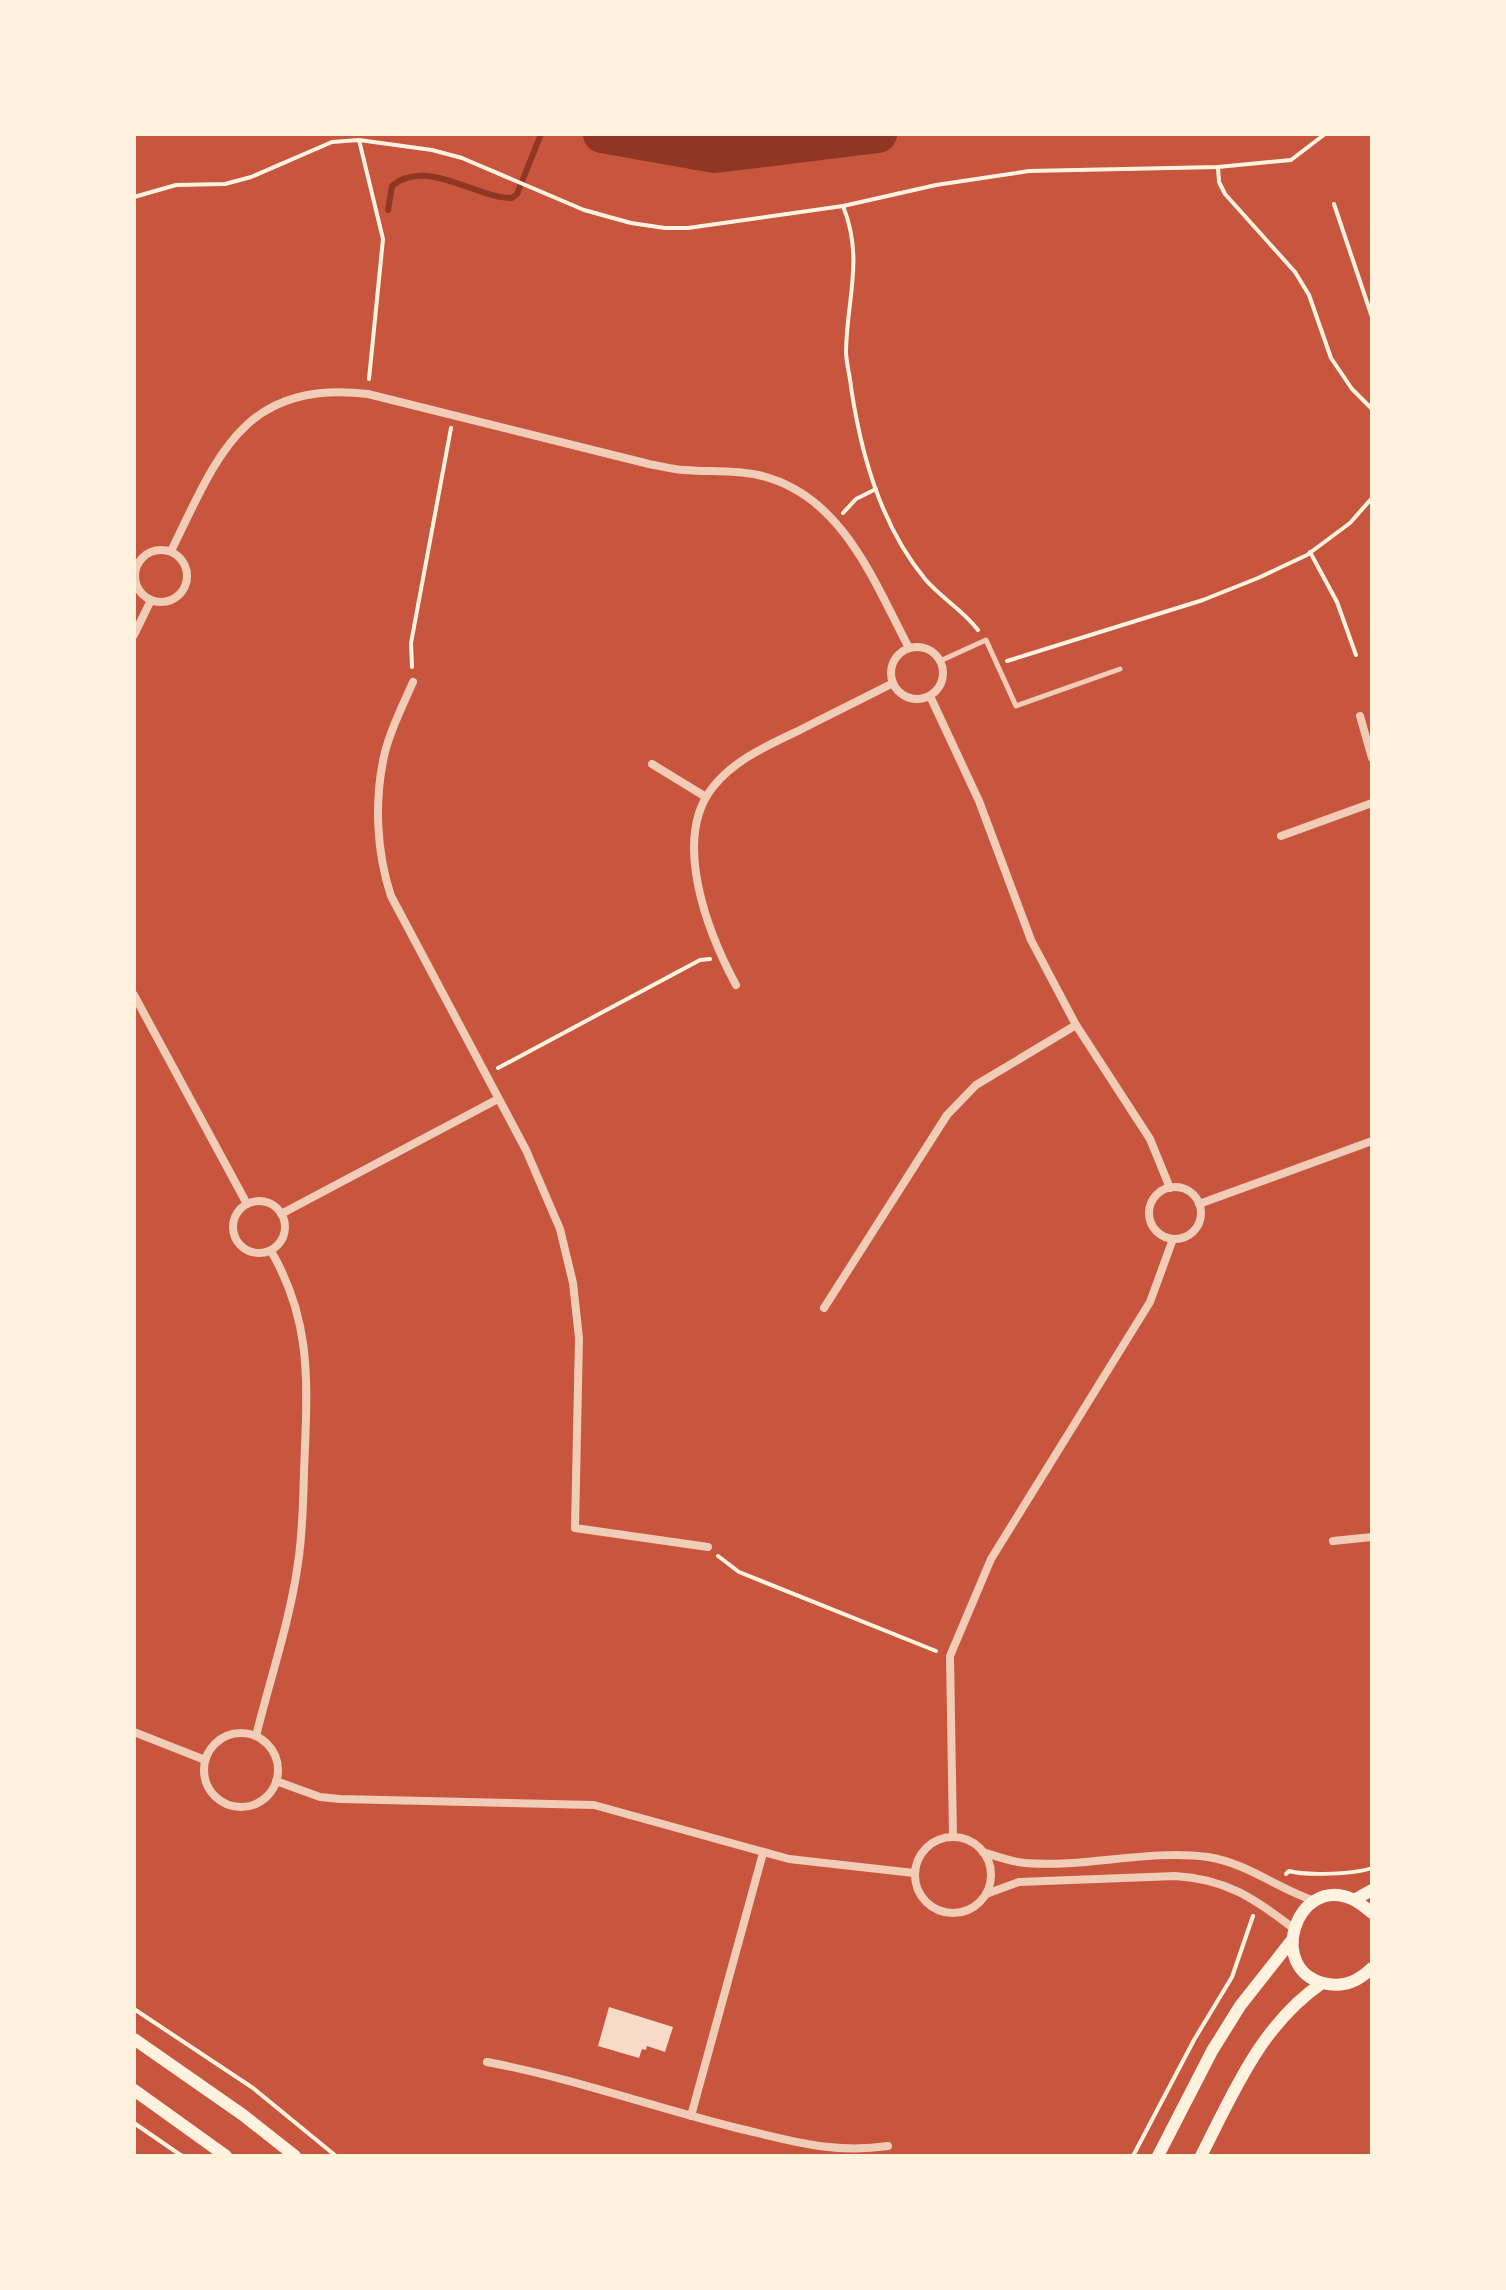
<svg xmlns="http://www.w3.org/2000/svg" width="1506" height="2290" font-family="'Sofia Sans Condensed',sans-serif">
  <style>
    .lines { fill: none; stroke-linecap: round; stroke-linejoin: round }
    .stream { stroke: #8f3625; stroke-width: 6 }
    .river { stroke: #8f3625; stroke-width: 38 }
    .building { fill: #f7dbc8 }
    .path { stroke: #fff3e0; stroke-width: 4 }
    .service { stroke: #f1ccb7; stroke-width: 5 }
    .minor { stroke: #f1ccb7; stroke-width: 8 }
    .secondary { stroke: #fff3e0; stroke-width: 12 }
  </style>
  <rect width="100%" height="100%" fill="#c8553d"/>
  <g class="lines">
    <!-- stream -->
    <path class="stream" d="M 388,210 L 392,186 C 426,157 475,198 512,198 L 517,194 L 541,134"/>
    <!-- river -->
    <path class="river" d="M 602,134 L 715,154 L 878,134"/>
  </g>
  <!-- building -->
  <path class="building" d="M 609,2007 L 673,2027 L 665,2052 L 647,2046 L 646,2050 L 642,2049 L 639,2058 L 598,2046 Z"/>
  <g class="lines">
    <!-- path -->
    <g class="path">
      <path d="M 359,140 L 383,239 L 369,379"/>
      <path d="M 1218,167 L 1219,182 L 1225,194 L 1295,272 L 1309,295 L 1331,358 L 1352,389 L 1372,409"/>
      <path d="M 134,197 L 176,185 L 225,184 L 251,177 L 332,142 L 359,140 L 432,150 L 462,158 L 584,210 L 631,223 L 665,228 L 688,228 L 843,206 L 936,185 L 1029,171 L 1218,167 L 1291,160 L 1325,134"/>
      <path d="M 1334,204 L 1372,317"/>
      <path d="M 843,206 C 864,258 847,298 846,351 C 846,363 850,375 851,387 C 861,455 881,526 925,579 C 941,598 963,610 978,630"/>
      <path d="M 843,513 L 856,499 L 876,489"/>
      <path d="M 1310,552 L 1337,602 L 1356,655"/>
      <path d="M 1007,661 L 1203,600 L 1258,578 L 1307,555 L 1350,523 L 1372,498"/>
      <path d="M 412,667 L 411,643 L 451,428"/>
      <path d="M 498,1068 L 700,960 L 710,959"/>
      <path d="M 718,1556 L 739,1572 L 936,1651"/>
      <path d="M 1286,1874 L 1289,1871 C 1306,1876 1356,1874 1372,1868"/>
      <path d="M 134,2009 L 253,2088 L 336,2156"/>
      <path d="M 134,2123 L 182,2156"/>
      <path d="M 1133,2156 L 1194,2040 L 1232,1977 L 1253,1916"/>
    </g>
    <!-- service -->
    <path class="service" d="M 940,661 L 986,640 L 1016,706 L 1120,669"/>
    <!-- minor -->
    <g class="minor">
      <circle cx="161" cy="576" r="26"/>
      <path d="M 171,551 C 218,456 242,380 368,394 L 649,464 C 661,466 673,470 685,470 C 710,472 734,470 758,475 C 842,494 873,580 909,648"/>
      <path d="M 134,635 L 151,600"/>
      <circle cx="917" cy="673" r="26"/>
      <path d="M 413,682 C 403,705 391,728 385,752 C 374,798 376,851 391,896 L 526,1150 L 560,1229 L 573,1283 L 579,1338 L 575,1528 L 708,1547"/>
      <path d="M 930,696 L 979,801 L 1031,940 L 1076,1025 L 1150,1139 L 1170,1188"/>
      <path d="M 1360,716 L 1372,758"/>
      <path d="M 652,764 L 706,797"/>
      <path d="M 1281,836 L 1372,803"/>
      <path d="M 736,985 C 708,933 671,839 713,787 C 735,759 769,745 800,730 C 831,714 862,699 893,683"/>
      <path d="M 134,995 L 247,1204"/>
      <circle cx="1175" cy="1213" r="26"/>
      <circle cx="259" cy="1227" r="26"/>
      <path d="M 1199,1204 L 1372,1141"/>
      <path d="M 281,1214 L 498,1099"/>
      <path d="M 824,1308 L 947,1115 L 976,1085 L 1076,1025"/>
      <path d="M 1333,1541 L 1372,1537"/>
      <path d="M 134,1732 L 205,1760"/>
      <circle cx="241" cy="1770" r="37"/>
      <path d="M 256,1736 C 270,1679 290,1621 298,1563 C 304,1525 303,1485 305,1447 C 308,1374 309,1316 271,1251"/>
      <path d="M 276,1781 L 320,1797 L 340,1799 L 594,1805 L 789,1859 L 914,1873"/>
      <circle cx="953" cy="1875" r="38"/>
      <path d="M 953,1837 L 950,1656 L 991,1559 L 1150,1302 L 1173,1239"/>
      <path d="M 983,1852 C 996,1856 1011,1862 1025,1863 C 1085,1868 1148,1849 1208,1857 C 1247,1863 1278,1889 1315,1901"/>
      <path d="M 986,1894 L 1019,1882 L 1175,1876 C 1226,1879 1254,1898 1293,1928"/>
      <path d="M 487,2062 C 572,2078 653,2107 737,2128 C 792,2141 832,2154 888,2146"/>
      <path d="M 691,2116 L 763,1853"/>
    </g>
    <!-- secondary -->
    <g class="secondary">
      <path d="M 1354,1900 L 1372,1890"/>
      <path d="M 1372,1913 C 1366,1908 1359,1902 1352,1899 C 1296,1874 1264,1973 1328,1984 C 1347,1987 1359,1980 1372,1968"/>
      <path d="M 134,2039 L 243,2115 L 295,2156"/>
      <path d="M 134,2090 L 226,2156"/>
      <path d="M 1158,2156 L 1212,2051 L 1240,2006 L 1292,1940"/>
      <path d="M 1201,2156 C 1234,2092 1260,2026 1322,1983"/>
    </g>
  </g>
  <!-- border -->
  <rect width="1506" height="2290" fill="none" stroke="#fff3e0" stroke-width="272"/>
</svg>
